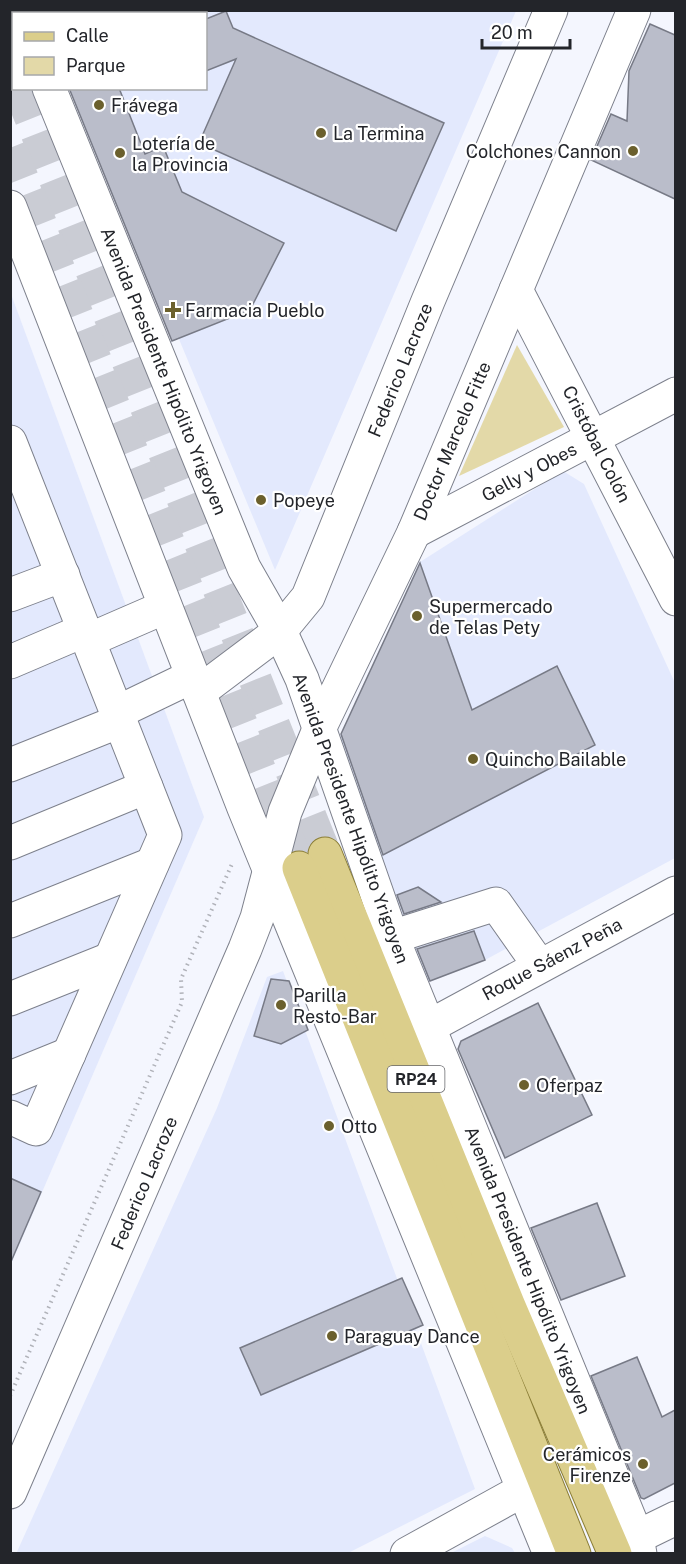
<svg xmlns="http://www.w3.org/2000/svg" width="686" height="1564" font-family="'Public Sans',sans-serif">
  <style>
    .built { fill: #e3e9fd }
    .green { fill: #e3d9a8 }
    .building { fill: #babdca; stroke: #777a86; stroke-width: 1.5 }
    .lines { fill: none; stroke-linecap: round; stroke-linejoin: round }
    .major-tunnel { stroke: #caccd4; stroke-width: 33; stroke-dasharray: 33 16; stroke-linecap: butt }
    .minor-casing { stroke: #7d808c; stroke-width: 35 }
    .major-casing { stroke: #8b7e37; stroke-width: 35 }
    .path { stroke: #b0b2b9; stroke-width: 4; stroke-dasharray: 1.5 4.5; stroke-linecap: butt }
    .minor { stroke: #fff; stroke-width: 33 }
    .major { stroke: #dbce8b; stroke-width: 33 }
    .poi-dot { fill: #6b602d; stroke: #fff; stroke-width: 2 }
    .labels { text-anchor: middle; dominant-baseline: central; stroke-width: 4.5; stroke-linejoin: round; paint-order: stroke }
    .shield { fill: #fff; stroke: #65666a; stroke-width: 1.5 }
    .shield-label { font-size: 16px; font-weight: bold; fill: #23252a }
    .poi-label { font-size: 18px; fill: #23252a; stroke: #fff; text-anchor: start }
    .street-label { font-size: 18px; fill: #23252a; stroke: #fff }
  </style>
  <rect width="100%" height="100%" fill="#f4f6fe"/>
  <!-- built -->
  <g class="built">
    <path d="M 43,11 L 516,11 L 275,570 L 75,89 L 206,88 L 206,14 L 44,14 Z"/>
    <path d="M 11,294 L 204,817 L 11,1264 Z"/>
    <path d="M 563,471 L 584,484 L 675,683 L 675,858 L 485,960 L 424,984 L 340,736 L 420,562 Z"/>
    <path d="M 283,971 L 475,1489 L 348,1553 L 16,1554 L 217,1108 L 267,977 Z"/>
    <path d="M 485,1536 L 512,1548 L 515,1553 L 451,1553 Z"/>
  </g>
  <!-- green -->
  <path class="green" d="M 517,345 L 564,427 L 459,476 Z"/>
  <!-- building -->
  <g class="building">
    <path d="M 226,11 L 233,28 L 444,123 L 396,231 L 199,143 L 236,59 L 206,71 L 206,19 Z"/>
    <path d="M 650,24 L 675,35 L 675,199 L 591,160 L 611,114 L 627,121 L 629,71 Z"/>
    <path d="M 69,88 L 119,88 L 145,154 L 163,146 L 182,192 L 284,243 L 250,310 L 172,341 Z"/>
    <path d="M 420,563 L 472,710 L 557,666 L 595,745 L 383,855 L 341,734 Z"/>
    <path d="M 418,887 L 441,902 L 404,914 L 397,895 Z"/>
    <path d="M 474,931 L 485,960 L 430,981 L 417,949 Z"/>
    <path d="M 271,979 L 289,981 L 308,1030 L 281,1044 L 254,1036 Z"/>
    <path d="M 538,1003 L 592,1115 L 505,1158 L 458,1049 L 461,1041 Z"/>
    <path d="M 10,1178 L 41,1192 L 10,1264 Z"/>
    <path d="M 597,1203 L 625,1276 L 561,1300 L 531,1228 Z"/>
    <path d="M 402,1278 L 423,1325 L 261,1395 L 240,1348 Z"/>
    <path d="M 637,1357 L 662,1417 L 675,1410 L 675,1483 L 644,1499 L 641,1498 L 591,1376 Z"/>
  </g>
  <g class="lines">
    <!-- major-tunnel -->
    <g class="major-tunnel">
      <path d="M 19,88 L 325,854"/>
      <path d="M 10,148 L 299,868"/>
    </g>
    <!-- minor casing -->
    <g class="minor-casing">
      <g id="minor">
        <path d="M 17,10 L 18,14"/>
        <path d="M 49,88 L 244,568 L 280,631 L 302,679 L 392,937 L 637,1537 L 640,1554"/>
        <path d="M 10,207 L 244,808 L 550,1554"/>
        <path d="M 516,290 L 676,599"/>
        <path d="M 10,442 L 165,835 L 36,1129 L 10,1117"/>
        <path d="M 414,532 L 676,394"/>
        <path d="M 10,595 L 63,575"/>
        <path d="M 89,640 L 165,607"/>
        <path d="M 10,662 L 85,630"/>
        <path d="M 199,692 L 280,631 L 308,597 L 428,301 L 551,10"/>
        <path d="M 116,713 L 193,676"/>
        <path d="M 10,765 L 120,721"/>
        <path d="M 10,843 L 146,787"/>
        <path d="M 10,921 L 152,864"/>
        <path d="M 392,937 L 496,904 L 539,965"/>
        <path d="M 10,999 L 110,959"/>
        <path d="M 430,1026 L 676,893"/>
        <path d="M 10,1078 L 69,1054"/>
        <path d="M 10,1492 L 245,949 L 257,918 L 285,812 L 320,727 L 414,532 L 634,10"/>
        <path d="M 637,1537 L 676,1518"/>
        <path d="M 407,1554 L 523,1490"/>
      </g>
    </g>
    <!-- major casing -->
    <g class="major-casing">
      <g id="major">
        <path d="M 325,854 L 508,1304 L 615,1554"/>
        <path d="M 299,868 L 574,1554"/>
      </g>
    </g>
    <!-- path -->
    <path class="path" d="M 10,1396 L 182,1002 L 181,979 L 232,864"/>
    <!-- minor -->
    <use href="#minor" class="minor"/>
    <!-- major -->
    <use href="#major" class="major"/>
  </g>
  <!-- markers -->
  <g class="poi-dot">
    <circle cx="99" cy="105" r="6"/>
    <circle cx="321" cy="133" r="6"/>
    <circle cx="633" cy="151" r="6"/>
    <circle cx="120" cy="153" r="6"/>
    <path d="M170 301h6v6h6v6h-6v6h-6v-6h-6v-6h6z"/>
    <circle cx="261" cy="500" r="6"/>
    <circle cx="417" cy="616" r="6"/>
    <circle cx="473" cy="759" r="6"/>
    <circle cx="281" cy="1005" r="6"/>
    <circle cx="524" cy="1085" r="6"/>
    <circle cx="329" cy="1126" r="6"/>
    <circle cx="332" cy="1336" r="6"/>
    <circle cx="643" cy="1464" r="6"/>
  </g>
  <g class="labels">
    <!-- shield labels -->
    <rect class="shield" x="387.5" y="1066" width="57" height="26" rx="4.5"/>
    <g class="shield-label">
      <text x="416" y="1079">RP24</text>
    </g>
    <!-- poi labels -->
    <g class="poi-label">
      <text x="111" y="105">Frávega</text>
      <text x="333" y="133">La Termina</text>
      <text x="132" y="143">Lotería de<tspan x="132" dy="21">la Provincia</tspan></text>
      <text x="621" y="151" text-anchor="end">Colchones Cannon</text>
      <text x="185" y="310">Farmacia Pueblo</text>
      <text x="273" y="500">Popeye</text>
      <text x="429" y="606">Supermercado<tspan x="429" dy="21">de Telas Pety</tspan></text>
      <text x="485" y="759">Quincho Bailable</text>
      <text x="293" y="995">Parilla<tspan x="293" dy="21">Resto-Bar</tspan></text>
      <text x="536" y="1085">Oferpaz</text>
      <text x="341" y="1126">Otto</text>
      <text x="344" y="1336">Paraguay Dance</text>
      <text x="631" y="1454" text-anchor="end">Cerámicos<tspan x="631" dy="21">Firenze</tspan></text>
    </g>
    <!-- street labels -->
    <g class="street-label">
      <text transform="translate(400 370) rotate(-68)">Federico Lacroze</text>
      <text transform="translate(164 371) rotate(68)">Avenida Presidente Hipólito Yrigoyen</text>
      <text transform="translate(452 441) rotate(-67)">Doctor Marcelo Fitte</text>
      <text transform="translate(597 444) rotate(63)">Cristóbal Colón</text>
      <text transform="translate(529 472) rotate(-28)">Gelly y Obes</text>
      <text transform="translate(351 818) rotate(70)">Avenida Presidente Hipólito Yrigoyen</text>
      <text transform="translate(552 959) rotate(-28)">Roque Sáenz Peña</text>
      <text transform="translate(144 1183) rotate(-67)">Federico Lacroze</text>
      <text transform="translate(528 1270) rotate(68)">Avenida Presidente Hipólito Yrigoyen</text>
    </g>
  </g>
  <!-- border -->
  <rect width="686" height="1564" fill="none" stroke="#23252a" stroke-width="24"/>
  <!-- legend -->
  <rect x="12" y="12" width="195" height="78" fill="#ffffff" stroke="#a7a8aa" stroke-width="1.5"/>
  <rect x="24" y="32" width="30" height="9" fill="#dbce8b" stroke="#a7a8aa" stroke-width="1.5"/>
  <text x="66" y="42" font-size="18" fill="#23252a">Calle</text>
  <rect x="24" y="57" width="30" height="18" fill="#e3d9a8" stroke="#a7a8aa" stroke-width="1.5"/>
  <text x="66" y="72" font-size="18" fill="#23252a">Parque</text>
  <!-- scale -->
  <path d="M482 39v9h88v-9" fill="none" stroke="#23252a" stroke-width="3"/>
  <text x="491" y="39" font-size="18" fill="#23252a" stroke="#ffffff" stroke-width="4.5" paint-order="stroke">20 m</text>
</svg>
